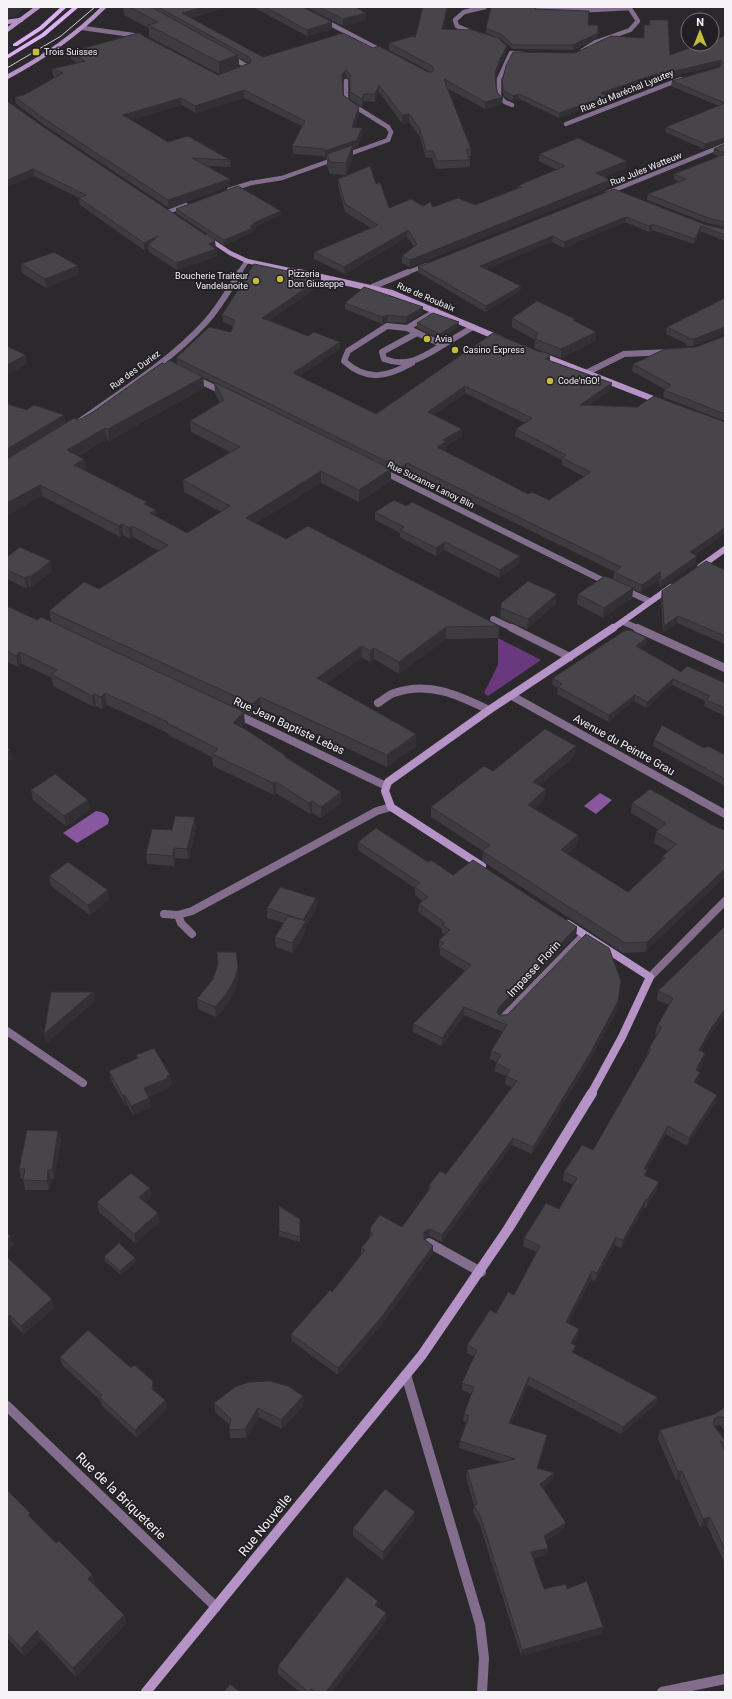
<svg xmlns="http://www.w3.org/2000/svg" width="732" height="1699" font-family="Roboto,sans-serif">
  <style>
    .green { fill: #69387e }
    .water { fill: #88579f }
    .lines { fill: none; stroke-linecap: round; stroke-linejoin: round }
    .lane-far3 { stroke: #836d8d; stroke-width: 4.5 }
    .lane-far2 { stroke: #836d8d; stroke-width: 6 }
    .lane-far1 { stroke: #836d8d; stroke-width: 8 }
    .lane { stroke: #836d8d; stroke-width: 10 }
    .street-far3 { stroke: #836d8d; stroke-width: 4.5 }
    .street-far2 { stroke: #836d8d; stroke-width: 6 }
    .street-far1 { stroke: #836d8d; stroke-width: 8 }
    .street { stroke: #836d8d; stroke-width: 10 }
    .secondary-far3 { stroke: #b593c6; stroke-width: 4.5 }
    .secondary-far2 { stroke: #b593c6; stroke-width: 6 }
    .secondary-far1 { stroke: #b593c6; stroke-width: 8 }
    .secondary { stroke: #b593c6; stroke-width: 10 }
    .primary { fill: #ddaff3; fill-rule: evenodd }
    .tram { stroke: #d1cfd2; stroke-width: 1 }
    .wall { fill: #3e3b40; fill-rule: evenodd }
    .shaded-wall { fill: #323034 }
    .building { fill: #48454a; stroke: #323034; fill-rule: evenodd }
    .poi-dot { fill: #c6bc3c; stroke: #221f24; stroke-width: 1.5 }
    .labels { text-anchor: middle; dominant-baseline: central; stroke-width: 3.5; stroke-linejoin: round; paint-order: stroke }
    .far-poi-label { font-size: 9px; fill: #f5f3f6; stroke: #221f24; text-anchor: start }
    .far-street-label { font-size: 9px; fill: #f5f3f6; stroke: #221f24 }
    .street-label { font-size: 11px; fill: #f5f3f6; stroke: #221f24 }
    .near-street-label { font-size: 13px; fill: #f5f3f6; stroke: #221f24 }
  </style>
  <rect width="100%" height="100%" fill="#2c292d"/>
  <!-- green -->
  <path class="green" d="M 498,638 L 541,660 L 488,696 L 484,693 L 498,665 Z"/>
  <!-- water -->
  <g class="water">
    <path d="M 600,793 L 612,800 L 596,814 L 584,806 Z"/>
    <path d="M 96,811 C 103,812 106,813 109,819 L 108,824 L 77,843 L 63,833 Z"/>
  </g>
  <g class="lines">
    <!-- lane-far3 -->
    <path class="lane-far3" d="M 231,57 L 248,67 L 242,69"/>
    <!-- lane-far2 -->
    <g class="lane-far2">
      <path d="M 436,311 L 407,328 L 443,345 L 473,327"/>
      <path d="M 407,328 L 387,326 L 348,351 L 344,361 C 367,382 387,377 412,363"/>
      <path d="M 417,333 L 382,352 L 384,359 C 408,368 423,357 443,345"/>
      <path d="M 493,619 L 514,629"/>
    </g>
    <!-- lane-far1 -->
    <g class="lane-far1">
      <path d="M 512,628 L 570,657"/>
      <path d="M 378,703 C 383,700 388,695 394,693 C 429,681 458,695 489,710"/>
      <path d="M 164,914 L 178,915 L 192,911 L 377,811 L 391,807"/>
      <path d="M 178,915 L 181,923 L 192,934"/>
      <path d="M 502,1019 L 584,935"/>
      <path d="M 7,1031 L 83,1083"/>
    </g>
    <!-- lane -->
    <path class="lane" d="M 429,1243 L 481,1272"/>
    <!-- street-far3 -->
    <g class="street-far3">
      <path d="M 533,7 L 592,10 L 629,8"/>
      <path d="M 323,20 L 384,52"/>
      <path d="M 83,28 L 140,36"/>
      <path d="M 471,32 L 457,26 L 455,20 L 464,12 L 485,7"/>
      <path d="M 582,51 L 596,42 L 630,30 L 638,21 L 629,7"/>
      <path d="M 512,105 L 505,102 L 499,96 L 499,79 L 511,53 L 523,54"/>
      <path d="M 566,124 L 681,79"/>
      <path d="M 229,190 L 251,183 L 282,178 L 388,140 L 391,132 L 388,127 L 346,101 L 346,81"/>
      <path d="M 607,193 L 725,145"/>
      <path d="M 168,212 L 186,205"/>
      <path d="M 239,273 L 247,261"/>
      <path d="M 406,273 L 427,265"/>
    </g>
    <!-- street-far2 -->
    <g class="street-far2">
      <path d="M 372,287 L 408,272"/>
      <path d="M 162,362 L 175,368"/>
      <path d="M 588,372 L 624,354 L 670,352"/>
      <path d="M 194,378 L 223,392"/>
      <path d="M 79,422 C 122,391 169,362 205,323 C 219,308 229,290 240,272"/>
      <path d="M 382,471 L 610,584"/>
      <path d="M 623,589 L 649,601"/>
      <path d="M 623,622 L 640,629"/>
    </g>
    <!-- street-far1 -->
    <g class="street-far1">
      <path d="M 637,628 L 725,668"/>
      <path d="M 512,696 L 725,814"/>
      <path d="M 234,713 L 386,786"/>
      <path d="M 650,977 L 725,901"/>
    </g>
    <!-- street -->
    <g class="street">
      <path d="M 406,1375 L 480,1624 L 484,1658 L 482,1692"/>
      <path d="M 7,1406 L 216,1607"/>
      <path d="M 662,1692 L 725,1679"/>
    </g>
    <!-- secondary-far3 -->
    <g class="secondary-far3">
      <path d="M 7,22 L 21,20"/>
      <path d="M 7,30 L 38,7"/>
      <path d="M 7,77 C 43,58 75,36 104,7"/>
      <path d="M 206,237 L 230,253 L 247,261 L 303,273"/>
    </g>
    <!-- secondary-far2 -->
    <g class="secondary-far2">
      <path d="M 299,272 L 392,293 L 501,339"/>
      <path d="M 541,355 L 661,402"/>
      <path d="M 700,567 L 725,549"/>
      <path d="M 612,629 L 671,587"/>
    </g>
    <!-- secondary-far1 -->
    <g class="secondary-far1">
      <path d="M 482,866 L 391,807 L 385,791 L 388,782 L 489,710 L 613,628"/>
      <path d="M 568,924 L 650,977 L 622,1037 L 591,1094"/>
    </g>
    <!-- secondary -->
    <path class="secondary" d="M 146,1692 L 422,1355 L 508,1229 L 592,1093"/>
    <!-- primary -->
    <g class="primary">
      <path d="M 61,7 L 67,7 L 43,29 L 17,46 L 13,46 L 13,44 L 39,27 Z"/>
      <path d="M 73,7 L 79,7 L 45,36 L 7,59 L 7,55 L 41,34 Z"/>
    </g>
    <!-- tram -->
    <path class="tram" d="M 7,68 L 61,36 L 95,7"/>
  </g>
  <!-- wall -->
  <g class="wall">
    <path d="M 123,7 L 228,7 L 190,18 L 263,57 L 373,48 L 428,72 L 431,72 L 389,50 L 389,43 L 415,38 L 423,7 L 448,7 L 443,29 L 506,53 L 498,68 L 495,79 L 496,87 L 502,104 L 485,109 L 447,88 L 471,149 L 471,156 L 469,156 L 470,160 L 470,167 L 436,169 L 432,158 L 426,158 L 420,137 L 409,122 L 402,123 L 379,92 L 375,102 L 364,101 L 362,107 L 350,99 L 350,81 L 346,77 L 342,81 L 343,95 L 359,107 L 359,114 L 354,127 L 362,135 L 357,147 L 353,149 L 353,157 L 346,175 L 330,174 L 327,166 L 327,158 L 325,159 L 324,156 L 293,154 L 292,146 L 302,126 L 244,98 L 196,113 L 182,105 L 131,120 L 168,142 L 230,160 L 231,167 L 207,166 L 230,179 L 230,186 L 169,208 L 47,127 L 16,104 L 15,97 L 24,95 L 56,77 L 53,76 L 52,69 L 77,63 L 71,59 L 70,52 L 218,75 L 249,63 L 239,58 L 239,66 L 219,74 L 149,37 L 149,28 L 124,15 Z"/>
    <path d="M 253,7 L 303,7 L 332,29 L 307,36 Z"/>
    <path d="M 306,7 L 355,7 L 366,20 L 343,26 Z"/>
    <path d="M 536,9 L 588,25 L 598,33 L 597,38 L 573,50 L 513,49 L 501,39 L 486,33 L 486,28 Z"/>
    <path d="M 650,20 L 670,55 L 725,36 L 725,142 L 704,149 L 665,132 L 666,127 L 719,106 L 671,86 L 672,81 L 720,67 L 720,65 L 674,76 L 662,81 L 655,79 L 607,96 L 606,101 L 559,118 L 519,99 L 512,101 L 504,96 L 502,87 L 502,82 L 575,53 L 644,38 L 644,25 L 649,25 Z"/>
    <path d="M 42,126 L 216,249 L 217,256 L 177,270 L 149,252 L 148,248 L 144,250 L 80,205 L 79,198 L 34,176 L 7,187 Z"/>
    <path d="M 725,144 L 725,227 L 707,223 L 647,200 L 648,194 L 679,182 L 674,179 L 674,174 L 719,156 L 713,154 L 714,149 Z"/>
    <path d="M 539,154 L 626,168 L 604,177 L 610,180 L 610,187 L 410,267 L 402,263 L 402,256 L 414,246 L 407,237 L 345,274 L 314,259 L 314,252 L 371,228 L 345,212 L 338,186 L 338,179 L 376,184 L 389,208 L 423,206 L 433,207 L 475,205 L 517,189 L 517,186 L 557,170 L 539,161 Z"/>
    <path d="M 614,189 L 706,225 L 725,229 L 725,241 L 700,231 L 694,244 L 652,230 L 649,232 L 625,222 L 564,248 L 552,242 L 486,269 L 521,286 L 520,291 L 485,312 L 418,272 L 418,267 Z"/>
    <path d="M 176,209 L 281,211 L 281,215 L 256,226 L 256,229 L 253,230 L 253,232 L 224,245 L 176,213 Z"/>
    <path d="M 21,264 L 78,266 L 79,274 L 46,288 L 22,273 Z"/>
    <path d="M 321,285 L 269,320 L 340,349 L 299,376 L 376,414 L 493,333 L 611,390 L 589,405 L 695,555 L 696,563 L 660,588 L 659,580 L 640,592 L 633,589 L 632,598 L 603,618 L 577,604 L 578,594 L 613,579 L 614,572 L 615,572 L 407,470 L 400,475 L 391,471 L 391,481 L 359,502 L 321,483 L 256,523 L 286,539 L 499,626 L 498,638 L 446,639 L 399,674 L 374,659 L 370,662 L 362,658 L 326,683 L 416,746 L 387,767 L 261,708 L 253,716 L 132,660 L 245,724 L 241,727 L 286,756 L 286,757 L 341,792 L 341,803 L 321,818 L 312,813 L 310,814 L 276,793 L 274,795 L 213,766 L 212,757 L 168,735 L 168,733 L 107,705 L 102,709 L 96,706 L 94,707 L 53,686 L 52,678 L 22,664 L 18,667 L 8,662 L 7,663 L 7,608 L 37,620 L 51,621 L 49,611 L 99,589 L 159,551 L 133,537 L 130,539 L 123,535 L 120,537 L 42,496 L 27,410 L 64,415 L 65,424 L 79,420 L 93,412 L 165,364 L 177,364 L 176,358 L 231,332 L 233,326 L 223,322 L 222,315 ZM 203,377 L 214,383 L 215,393 L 220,403 L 190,421 L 191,432 L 230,452 L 183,480 L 184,492 L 221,512 L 187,533 L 157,517 L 156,510 L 85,471 L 86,470 L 84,459 L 78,456 L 107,439 L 109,441 L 204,388 ZM 465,393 L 525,423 L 516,429 L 515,436 L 562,460 L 562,465 L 585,477 L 549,500 L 528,494 L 443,450 L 446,449 L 446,446 L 462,436 L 434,415 Z"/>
    <path d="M 725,298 L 693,346 L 686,346 L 687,344 L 666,334 L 667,327 Z"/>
    <path d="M 345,303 L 423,307 L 422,314 L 406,323 L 387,322 L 382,324 L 345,309 Z"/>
    <path d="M 512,318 L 575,321 L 596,332 L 595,341 L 561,358 L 534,348 L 535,340 L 512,327 Z"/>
    <path d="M 417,323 L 458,327 L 439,338 L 417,328 Z"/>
    <path d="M 725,336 L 725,421 L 663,397 L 664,390 L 664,389 L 632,371 L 633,364 L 696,347 Z"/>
    <path d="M 406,506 L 520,556 L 519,564 L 499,578 L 444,550 L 436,556 L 400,537 L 400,533 L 375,520 L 375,512 Z"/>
    <path d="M 7,557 L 51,561 L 52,571 L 31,587 L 29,586 L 26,588 L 7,579 Z"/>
    <path d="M 725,570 L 725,644 L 677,623 L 663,633 L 661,599 L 662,591 Z"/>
    <path d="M 501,603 L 556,604 L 527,629 L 500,618 Z"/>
    <path d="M 647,638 L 646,644 L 641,648 L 681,672 L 725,683 L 725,716 L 704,706 L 705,701 L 672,685 L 646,708 L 634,701 L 608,722 L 557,694 L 558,688 L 552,685 L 553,678 Z"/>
    <path d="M 654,740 L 704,748 L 725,755 L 725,786 L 653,746 Z"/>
    <path d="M 574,757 L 539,786 L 544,799 L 534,809 L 578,835 L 577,846 L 567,854 L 628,892 L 661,861 L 662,857 L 668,851 L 654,843 L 656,832 L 659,830 L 631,813 L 632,803 L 716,827 L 645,952 L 623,953 L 482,861 L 483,851 L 431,817 L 431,807 L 493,771 Z"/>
    <path d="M 31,790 L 88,800 L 90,810 L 66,826 L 33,800 Z"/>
    <path d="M 196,827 L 189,859 L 175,858 L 174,866 L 147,864 L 146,854 L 172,830 Z"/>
    <path d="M 358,842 L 428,862 L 453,875 L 577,927 L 576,935 L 499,1014 L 499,1015 L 617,1009 L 590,1060 L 532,1154 L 512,1145 L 442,1242 L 429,1236 L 424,1239 L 433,1246 L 433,1253 L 383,1323 L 338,1375 L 292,1341 L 291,1334 L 332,1292 L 361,1255 L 361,1248 L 370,1237 L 370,1228 L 402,1227 L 428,1191 L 429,1185 L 446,1174 L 512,1087 L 505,1084 L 506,1076 L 495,1071 L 496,1063 L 497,1062 L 490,1059 L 491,1051 L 503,1032 L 464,1015 L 442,1046 L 413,1032 L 413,1024 L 465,971 L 440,955 L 440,949 L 439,948 L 439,940 L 445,935 L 442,933 L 442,929 L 418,912 L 419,904 L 422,901 L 415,895 L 415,888 L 358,850 Z"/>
    <path d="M 49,876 L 108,890 L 109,900 L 90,915 L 51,886 Z"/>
    <path d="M 316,898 L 317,908 L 306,926 L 306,931 L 293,953 L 276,947 L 275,937 L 284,923 L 267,918 L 267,908 Z"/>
    <path d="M 725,926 L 725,1014 L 710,1035 L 701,1051 L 703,1062 L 698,1071 L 700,1072 L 698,1080 L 696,1084 L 717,1095 L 715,1103 L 687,1146 L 666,1134 L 646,1170 L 646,1176 L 657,1190 L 646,1208 L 644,1207 L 621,1248 L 615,1245 L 595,1281 L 591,1279 L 568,1323 L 578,1337 L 573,1344 L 575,1354 L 657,1397 L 656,1404 L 621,1434 L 528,1385 L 511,1423 L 546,1442 L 538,1468 L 554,1473 L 553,1480 L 543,1488 L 564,1530 L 545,1541 L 548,1548 L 547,1555 L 533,1558 L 544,1589 L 567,1589 L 603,1627 L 601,1634 L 521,1656 L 480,1525 L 473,1512 L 474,1505 L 466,1477 L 467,1470 L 502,1462 L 459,1448 L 460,1441 L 466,1422 L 463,1421 L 464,1414 L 472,1394 L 462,1390 L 462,1383 L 474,1356 L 467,1353 L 467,1345 L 496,1313 L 514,1295 L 536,1252 L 523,1246 L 524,1238 L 559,1209 L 573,1185 L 563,1180 L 564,1172 L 593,1150 L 647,1056 L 649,1048 L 657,1035 L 655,1034 L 657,1026 L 669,1005 L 657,1000 L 658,991 Z"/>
    <path d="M 238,976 L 236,988 L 228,1003 L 216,1017 L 198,1009 L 197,999 Z"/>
    <path d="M 136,1055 L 170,1075 L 172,1085 L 169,1086 L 169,1088 L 149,1097 L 151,1107 L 133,1115 L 127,1104 L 125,1105 L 111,1080 L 109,1071 L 137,1059 Z"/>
    <path d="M 58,1131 L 61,1140 L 54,1179 L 51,1179 L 49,1190 L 25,1190 L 23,1180 L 23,1179 L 21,1179 L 19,1169 Z"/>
    <path d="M 150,1188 L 151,1197 L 146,1202 L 160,1222 L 135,1243 L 99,1212 L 97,1202 Z"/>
    <path d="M 300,1219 L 300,1242 L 279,1236 L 279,1231 Z"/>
    <path d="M 7,1257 L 54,1308 L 24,1334 L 13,1324 L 9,1327 L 7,1325 Z"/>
    <path d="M 104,1257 L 135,1258 L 136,1262 L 121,1275 L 105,1261 Z"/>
    <path d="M 60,1357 L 155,1391 L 165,1400 L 167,1409 L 137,1438 L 102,1406 L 100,1400 L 62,1365 Z"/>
    <path d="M 303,1396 L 304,1405 L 282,1429 L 259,1417 L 246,1438 L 230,1438 L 229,1430 L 230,1425 L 215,1412 L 214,1403 Z"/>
    <path d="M 725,1407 L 725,1431 L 720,1425 L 714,1426 L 725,1440 L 725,1564 L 707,1525 L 700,1527 L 679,1479 L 676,1480 L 658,1439 L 660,1430 L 715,1414 Z"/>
    <path d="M 7,1490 L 32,1519 L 56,1543 L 92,1574 L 95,1583 L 94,1584 L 124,1615 L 126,1623 L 76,1677 L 41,1639 L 24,1656 L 7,1638 Z"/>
    <path d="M 414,1520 L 383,1560 L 353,1536 L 353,1528 Z"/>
    <path d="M 378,1601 L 378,1607 L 386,1613 L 386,1621 L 332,1692 L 300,1692 L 278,1674 L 278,1666 Z"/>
  </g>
  <!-- shaded-wall -->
  <g class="shaded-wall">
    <path d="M 15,7 L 25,7 L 15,17 L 7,18 L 7,9 Z"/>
    <path d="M 204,7 L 228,7 L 182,20 L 182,13 Z"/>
    <path d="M 447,7 L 448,7 L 441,35 L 442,29 Z"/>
    <path d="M 366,13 L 366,20 L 343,26 L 343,19 Z"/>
    <path d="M 332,22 L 332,29 L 307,36 L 307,30 Z"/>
    <path d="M 598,33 L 597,38 L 573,50 L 573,45 Z"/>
    <path d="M 507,46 L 506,53 L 498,68 L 495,81 L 495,74 L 499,61 Z"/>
    <path d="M 238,55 L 239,66 L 219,74 L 219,62 Z"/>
    <path d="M 721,60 L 720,65 L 674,76 L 662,81 L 662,76 L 675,71 Z"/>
    <path d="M 346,70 L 346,77 L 342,81 L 342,74 Z"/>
    <path d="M 656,74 L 655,79 L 607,96 L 606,101 L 559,118 L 559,113 L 601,93 Z"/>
    <path d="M 379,85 L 379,92 L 375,102 L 375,94 Z"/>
    <path d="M 244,90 L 244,98 L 196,113 L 195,106 Z"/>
    <path d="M 364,94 L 364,101 L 362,107 L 362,99 Z"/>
    <path d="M 519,94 L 519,99 L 512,101 L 513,96 Z"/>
    <path d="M 503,97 L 502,104 L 485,109 L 485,102 Z"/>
    <path d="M 181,98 L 182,105 L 124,122 L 123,115 Z"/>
    <path d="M 359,107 L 359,114 L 352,135 L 352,127 Z"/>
    <path d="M 409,114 L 409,122 L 402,123 L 402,115 Z"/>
    <path d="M 362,128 L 362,135 L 357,147 L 353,149 L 353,157 L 346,175 L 346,163 L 327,154 L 327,158 L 325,159 L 325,151 Z"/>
    <path d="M 725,138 L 725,142 L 704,149 L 705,144 Z"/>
    <path d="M 627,161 L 626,168 L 595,181 L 596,173 Z"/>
    <path d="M 33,169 L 34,176 L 7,187 L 7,180 Z"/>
    <path d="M 230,179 L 230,186 L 169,208 L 168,200 Z"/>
    <path d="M 610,180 L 610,187 L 410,267 L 410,260 Z"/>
    <path d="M 281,211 L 281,215 L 256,226 L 256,229 L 253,230 L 253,232 L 224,245 L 224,240 L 250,226 L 253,223 Z"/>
    <path d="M 626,217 L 625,222 L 564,248 L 564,242 Z"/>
    <path d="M 652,224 L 652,230 L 649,232 L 649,226 Z"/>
    <path d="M 701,226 L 700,231 L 694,244 L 695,239 Z"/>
    <path d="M 408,230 L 407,237 L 345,274 L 344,267 Z"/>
    <path d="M 158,236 L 148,245 L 148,248 L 144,250 L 144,243 Z"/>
    <path d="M 553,236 L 552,242 L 479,272 L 480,266 Z"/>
    <path d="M 215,241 L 216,248 L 209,244 Z"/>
    <path d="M 216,249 L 217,256 L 177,270 L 176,263 Z"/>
    <path d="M 78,266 L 79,274 L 46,288 L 45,279 Z"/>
    <path d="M 321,278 L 321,285 L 262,324 L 262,318 Z"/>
    <path d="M 521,286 L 520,291 L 485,312 L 486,306 Z"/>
    <path d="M 423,307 L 422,314 L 406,323 L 406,317 Z"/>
    <path d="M 388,315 L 387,322 L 382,324 L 382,317 Z"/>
    <path d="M 459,322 L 458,327 L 439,338 L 440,334 Z"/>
    <path d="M 725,327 L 725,334 L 693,346 L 694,339 Z"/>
    <path d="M 596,332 L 595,341 L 561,358 L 561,349 Z"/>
    <path d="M 340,342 L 340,349 L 294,380 L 293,373 Z"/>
    <path d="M 26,355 L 27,364 L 7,375 L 7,365 Z"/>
    <path d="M 550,356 L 550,363 L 545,359 Z"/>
    <path d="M 203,377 L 204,388 L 109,441 L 108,429 Z"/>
    <path d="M 612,383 L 611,390 L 579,412 L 580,405 Z"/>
    <path d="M 465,386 L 465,393 L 428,420 L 428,412 Z"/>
    <path d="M 64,415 L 65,426 L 7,462 L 7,449 Z"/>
    <path d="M 105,428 L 107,439 L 68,461 L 67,450 Z"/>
    <path d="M 462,429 L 462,436 L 446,446 L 446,449 L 436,454 L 437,447 L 443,440 Z"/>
    <path d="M 84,459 L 86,470 L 75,476 L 74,465 Z"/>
    <path d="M 407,463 L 407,470 L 400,475 L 400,468 Z"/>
    <path d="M 391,469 L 391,481 L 359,502 L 359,490 Z"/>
    <path d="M 321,471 L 321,483 L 246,529 L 246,518 Z"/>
    <path d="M 40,485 L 42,496 L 7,516 L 7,503 Z"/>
    <path d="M 156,510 L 157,521 L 150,513 Z"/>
    <path d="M 122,524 L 123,535 L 120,537 L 119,526 Z"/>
    <path d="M 132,526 L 133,537 L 130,539 L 129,528 Z"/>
    <path d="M 725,528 L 725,534 L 689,560 L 690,552 Z"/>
    <path d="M 445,542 L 444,550 L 436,556 L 436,548 Z"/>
    <path d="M 520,556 L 519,564 L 499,578 L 500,570 Z"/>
    <path d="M 697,556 L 696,563 L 660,588 L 661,581 Z"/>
    <path d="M 51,561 L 52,571 L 31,587 L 30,577 Z"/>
    <path d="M 660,572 L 659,580 L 640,592 L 642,585 Z"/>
    <path d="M 28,576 L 29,586 L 26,588 L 25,578 Z"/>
    <path d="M 633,588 L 632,598 L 603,618 L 604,608 Z"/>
    <path d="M 557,594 L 556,604 L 527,629 L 528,619 Z"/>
    <path d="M 678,616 L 677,623 L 663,633 L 664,626 Z"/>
    <path d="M 446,627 L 446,639 L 399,674 L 399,662 Z"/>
    <path d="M 647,638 L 646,644 L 635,652 L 636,646 Z"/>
    <path d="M 362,646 L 362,658 L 317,690 L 317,678 Z"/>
    <path d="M 374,648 L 374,659 L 370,662 L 370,651 Z"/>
    <path d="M 20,652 L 22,664 L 18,667 L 16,656 Z"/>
    <path d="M 673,679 L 672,685 L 646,708 L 647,702 Z"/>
    <path d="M 105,693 L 107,705 L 102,709 L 101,697 Z"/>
    <path d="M 94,694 L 96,706 L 94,707 L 92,696 Z"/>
    <path d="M 635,695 L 634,701 L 608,722 L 609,715 Z"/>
    <path d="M 260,697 L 261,708 L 253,716 L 252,704 Z"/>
    <path d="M 244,712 L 245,724 L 233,734 L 233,723 Z"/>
    <path d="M 416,734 L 416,746 L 387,767 L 387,755 Z"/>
    <path d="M 576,746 L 574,757 L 532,792 L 533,782 Z"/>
    <path d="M 10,750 L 12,759 L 7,762 L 7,752 Z"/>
    <path d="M 276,782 L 276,793 L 274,795 L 273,783 Z"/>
    <path d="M 546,789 L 544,799 L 527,815 L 528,805 Z"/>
    <path d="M 341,792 L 341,803 L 321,818 L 321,807 Z"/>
    <path d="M 88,800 L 90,810 L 66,826 L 64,816 Z"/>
    <path d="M 312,801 L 312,813 L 310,814 L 309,803 Z"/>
    <path d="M 195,817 L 196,827 L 189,859 L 187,849 Z"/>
    <path d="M 578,835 L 577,846 L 560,860 L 561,850 Z"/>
    <path d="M 174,848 L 175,858 L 174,866 L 173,856 Z"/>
    <path d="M 725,869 L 725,877 L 645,952 L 647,942 Z"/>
    <path d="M 108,890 L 109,900 L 90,915 L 88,905 Z"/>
    <path d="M 316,898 L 317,908 L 306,926 L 306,931 L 293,953 L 292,943 L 303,920 Z"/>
    <path d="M 577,927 L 576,935 L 498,1015 L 497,1012 L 499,1007 Z"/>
    <path d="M 238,966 L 238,976 L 236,988 L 228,1003 L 216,1017 L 215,1007 Z"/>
    <path d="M 93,992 L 95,1002 L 46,1044 L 44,1034 Z"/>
    <path d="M 618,1001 L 617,1009 L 590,1060 L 532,1154 L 533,1147 Z"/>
    <path d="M 725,1005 L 725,1015 L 710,1035 L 697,1059 L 699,1050 Z"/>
    <path d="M 464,1007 L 464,1015 L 442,1046 L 442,1038 Z"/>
    <path d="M 705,1053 L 703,1062 L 694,1078 L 696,1070 Z"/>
    <path d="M 700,1072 L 698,1080 L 692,1091 L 694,1082 Z"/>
    <path d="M 170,1075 L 172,1085 L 169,1086 L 169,1088 L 146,1098 L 144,1088 Z"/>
    <path d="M 125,1095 L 127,1104 L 125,1105 L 123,1096 Z"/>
    <path d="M 717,1095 L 715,1103 L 687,1146 L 689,1138 Z"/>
    <path d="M 149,1098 L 151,1107 L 133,1115 L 131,1106 Z"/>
    <path d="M 668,1126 L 666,1134 L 642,1177 L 644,1169 Z"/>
    <path d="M 58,1131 L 61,1140 L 54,1179 L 52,1170 Z"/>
    <path d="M 513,1138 L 512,1145 L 442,1242 L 442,1235 Z"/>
    <path d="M 48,1170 L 51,1179 L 49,1190 L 47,1181 Z"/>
    <path d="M 659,1182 L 657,1190 L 646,1208 L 647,1200 Z"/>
    <path d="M 150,1188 L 151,1197 L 141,1207 L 139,1197 Z"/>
    <path d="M 646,1199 L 644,1207 L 621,1248 L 623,1240 Z"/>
    <path d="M 158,1213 L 160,1222 L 135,1243 L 134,1234 Z"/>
    <path d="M 430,1229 L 429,1236 L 423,1239 L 424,1232 Z"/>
    <path d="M 11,1236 L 14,1246 L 7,1251 L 7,1240 Z"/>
    <path d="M 616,1237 L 615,1245 L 595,1281 L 597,1273 Z"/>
    <path d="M 433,1246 L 433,1253 L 383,1323 L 338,1375 L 338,1368 Z"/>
    <path d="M 135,1258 L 136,1262 L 121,1275 L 120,1271 Z"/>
    <path d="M 592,1271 L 591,1279 L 565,1330 L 566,1322 Z"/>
    <path d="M 52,1299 L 54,1308 L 24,1334 L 21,1326 Z"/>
    <path d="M 10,1315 L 13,1324 L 9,1327 L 7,1320 L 7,1317 Z"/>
    <path d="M 579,1329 L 578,1337 L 570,1351 L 571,1343 Z"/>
    <path d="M 576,1346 L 575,1353 L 572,1352 Z"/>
    <path d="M 529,1377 L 528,1385 L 508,1430 L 509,1423 Z"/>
    <path d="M 153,1381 L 155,1390 L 154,1397 L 152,1389 Z"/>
    <path d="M 303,1396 L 304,1405 L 282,1429 L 281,1420 Z"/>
    <path d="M 657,1397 L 656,1404 L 621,1434 L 623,1427 Z"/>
    <path d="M 165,1400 L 167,1409 L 137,1438 L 135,1430 Z"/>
    <path d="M 258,1408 L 259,1417 L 246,1438 L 245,1429 Z"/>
    <path d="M 547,1435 L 546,1442 L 536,1475 L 537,1468 Z"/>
    <path d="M 682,1471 L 679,1479 L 676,1480 L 678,1472 Z"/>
    <path d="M 554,1473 L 553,1480 L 539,1491 L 540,1484 Z"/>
    <path d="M 415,1512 L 414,1520 L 383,1560 L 383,1552 Z"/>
    <path d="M 30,1513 L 33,1522 L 28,1515 Z"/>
    <path d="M 710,1517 L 707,1525 L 700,1527 L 703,1519 Z"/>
    <path d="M 566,1523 L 564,1530 L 542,1543 L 544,1536 Z"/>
    <path d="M 548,1548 L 547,1555 L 530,1558 L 531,1552 Z"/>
    <path d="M 92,1574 L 95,1583 L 91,1588 L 88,1579 Z"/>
    <path d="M 378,1601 L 378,1609 L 375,1605 Z"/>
    <path d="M 386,1613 L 386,1621 L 332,1692 L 326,1692 Z"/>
    <path d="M 124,1615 L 126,1623 L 76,1677 L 73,1668 Z"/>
    <path d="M 603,1627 L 601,1634 L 521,1656 L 522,1650 Z"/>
    <path d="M 37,1631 L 41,1639 L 24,1656 L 21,1648 Z"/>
  </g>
  <!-- building -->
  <g class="building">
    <path d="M 7,7 L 15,7 L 14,8 L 7,9 Z"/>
    <path d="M 130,7 L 151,7 L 238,55 L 219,62 L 148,25 L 158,22 Z"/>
    <path d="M 158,7 L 204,7 L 182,13 L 263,57 L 343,33 L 373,48 L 379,46 L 428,72 L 432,72 L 434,69 L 432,66 L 389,43 L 413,36 L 415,38 L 423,7 L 447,7 L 442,29 L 473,30 L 498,38 L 507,46 L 499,61 L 495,74 L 496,87 L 498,94 L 503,97 L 485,102 L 444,79 L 471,149 L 466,149 L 470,160 L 437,161 L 433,151 L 426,151 L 420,129 L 409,114 L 402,115 L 379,85 L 375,94 L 364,94 L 362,99 L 350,92 L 350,74 L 346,70 L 342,74 L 343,95 L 359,107 L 352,127 L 362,128 L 357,140 L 325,151 L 324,149 L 292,146 L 305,121 L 244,90 L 195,106 L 181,98 L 123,115 L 168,142 L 188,136 L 230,160 L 192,158 L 230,179 L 168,200 L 46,120 L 15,97 L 24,95 L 63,73 L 52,69 L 85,61 L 70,52 L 138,33 L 218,75 L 250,63 L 251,60 L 249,57 Z"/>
    <path d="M 265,7 L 303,7 L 332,22 L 307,30 Z"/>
    <path d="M 319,7 L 355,7 L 366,13 L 343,19 Z"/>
    <path d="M 491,7 L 536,7 L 535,9 L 589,11 L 588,25 L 598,25 L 598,33 L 573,45 L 513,45 L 501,34 L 486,28 Z"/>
    <path d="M 650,20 L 668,20 L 670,55 L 701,44 L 712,44 L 712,40 L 725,36 L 725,103 L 672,81 L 720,67 L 722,63 L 721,60 L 675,71 L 662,76 L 656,74 L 601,93 L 607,96 L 559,113 L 519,94 L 513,96 L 504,91 L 502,82 L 506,66 L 513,52 L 575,53 L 611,36 L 644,38 L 644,25 L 650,25 Z"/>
    <path d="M 7,101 L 42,126 L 215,241 L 209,244 L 216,249 L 176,263 L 148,245 L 158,236 L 144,243 L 79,198 L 86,195 L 33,169 L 7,180 Z"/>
    <path d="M 725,103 L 725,138 L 705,144 L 666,127 Z"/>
    <path d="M 578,138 L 627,161 L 596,173 L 610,180 L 410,260 L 402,256 L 417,244 L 408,230 L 344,267 L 314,252 L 378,225 L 345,204 L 338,179 L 370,166 L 376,184 L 380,182 L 389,208 L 411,199 L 423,206 L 430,202 L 433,207 L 458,198 L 475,205 L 521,187 L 517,186 L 565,166 L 539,154 Z"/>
    <path d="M 725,144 L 725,153 L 714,149 Z"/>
    <path d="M 353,145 L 346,163 L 330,162 L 327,154 Z"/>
    <path d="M 725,154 L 725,222 L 708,218 L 648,194 L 686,179 L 674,174 Z"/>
    <path d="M 238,186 L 281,211 L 253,223 L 256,224 L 250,226 L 253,228 L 224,240 L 176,209 Z"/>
    <path d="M 614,189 L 706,225 L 725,229 L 725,235 L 701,226 L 695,239 L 652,224 L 649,226 L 626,217 L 564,242 L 553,236 L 480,266 L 521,286 L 486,306 L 418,267 Z"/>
    <path d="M 54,252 L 78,266 L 45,279 L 21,264 Z"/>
    <path d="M 254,264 L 321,278 L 262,318 L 308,336 L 314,332 L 340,342 L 293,373 L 376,414 L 493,333 L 550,356 L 545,359 L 612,383 L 580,405 L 637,407 L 654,396 L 725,422 L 725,528 L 690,552 L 697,556 L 661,581 L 660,572 L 642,585 L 614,572 L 621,567 L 407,463 L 400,468 L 176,358 L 209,327 L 231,332 L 235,320 L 222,315 ZM 465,386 L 532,418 L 516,429 L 566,455 L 562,458 L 591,472 L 549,500 L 532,492 L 528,494 L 437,447 L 446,442 L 443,440 L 462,429 L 428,412 Z"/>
    <path d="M 364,287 L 423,307 L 406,317 L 388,315 L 382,317 L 345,303 Z"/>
    <path d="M 725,298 L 725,327 L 694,339 L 687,339 L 689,338 L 667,327 Z"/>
    <path d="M 537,301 L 575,319 L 573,320 L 596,332 L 561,349 L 535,339 L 538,333 L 512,318 Z"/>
    <path d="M 433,313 L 459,322 L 440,334 L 417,323 Z"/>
    <path d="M 725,336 L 725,414 L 664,390 L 671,385 L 633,364 L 665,349 L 696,347 Z"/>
    <path d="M 7,346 L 26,355 L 7,365 Z"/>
    <path d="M 169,360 L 203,377 L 108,429 L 105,428 L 67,450 L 84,459 L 74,465 L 147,502 L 144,504 L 156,510 L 150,513 L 187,533 L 230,506 L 183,480 L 240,447 L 190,421 L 224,400 L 214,382 L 391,469 L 359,490 L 321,471 L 246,518 L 286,539 L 308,526 L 499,626 L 446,627 L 399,662 L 374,648 L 370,651 L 362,646 L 317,678 L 416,734 L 387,755 L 260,697 L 252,704 L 49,611 L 84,582 L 99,589 L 168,545 L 132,526 L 129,528 L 122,524 L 119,526 L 40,485 L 7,503 L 7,459 L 74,418 L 79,420 L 93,412 L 153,369 L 162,363 L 165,364 Z"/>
    <path d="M 7,404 L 27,410 L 34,405 L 64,415 L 7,449 Z"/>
    <path d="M 394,500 L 406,506 L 412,502 L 520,556 L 500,570 L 445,542 L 436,548 L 400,530 L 404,527 L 375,512 Z"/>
    <path d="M 20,547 L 51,561 L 30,577 L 28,576 L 25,578 L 7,570 L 7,557 Z"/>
    <path d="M 706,561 L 725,570 L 725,636 L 678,616 L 664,626 L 662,591 Z"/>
    <path d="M 605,576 L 633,588 L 604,608 L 578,594 Z"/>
    <path d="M 528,581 L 557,594 L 528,619 L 501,608 L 501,603 Z"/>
    <path d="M 9,607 L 37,620 L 41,617 L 244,712 L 233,723 L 245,729 L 286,756 L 285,757 L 341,792 L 321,807 L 312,801 L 309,803 L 276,782 L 273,783 L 212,754 L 218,749 L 167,723 L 168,722 L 105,693 L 101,697 L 94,694 L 92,696 L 51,674 L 57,670 L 20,652 L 16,656 L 7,651 L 7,608 Z"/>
    <path d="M 630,630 L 647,638 L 636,646 L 681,672 L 687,666 L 725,683 L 725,708 L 706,700 L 710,696 L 673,679 L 647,702 L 635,695 L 609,715 L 558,687 L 562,684 L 553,678 L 624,631 Z"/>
    <path d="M 662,725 L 704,748 L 708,746 L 725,755 L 725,779 L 654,740 Z"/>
    <path d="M 545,729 L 576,746 L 533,782 L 546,789 L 528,805 L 578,835 L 561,850 L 628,892 L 665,858 L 662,857 L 676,844 L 656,832 L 666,823 L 632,803 L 650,789 L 716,827 L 725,830 L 725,869 L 647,942 L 625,943 L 482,851 L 490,845 L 431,807 L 484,766 L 493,771 Z"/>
    <path d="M 7,747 L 10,750 L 7,752 Z"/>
    <path d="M 55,774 L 88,800 L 64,816 L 31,790 Z"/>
    <path d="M 175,816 L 195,817 L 187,849 L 174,848 L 173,856 L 146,854 L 152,829 L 172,830 Z"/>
    <path d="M 376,828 L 428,862 L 431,860 L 453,875 L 473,860 L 577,927 L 499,1007 L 497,1012 L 499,1015 L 507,1015 L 586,934 L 609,948 L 621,981 L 618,1001 L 591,1052 L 533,1147 L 513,1138 L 442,1235 L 430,1229 L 424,1232 L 424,1239 L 433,1246 L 383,1315 L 338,1368 L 291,1334 L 330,1290 L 332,1292 L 365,1250 L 361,1248 L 372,1235 L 370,1228 L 380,1215 L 402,1227 L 431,1187 L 429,1185 L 440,1171 L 446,1174 L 517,1081 L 506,1076 L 510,1070 L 496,1063 L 501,1055 L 491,1051 L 507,1025 L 464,1007 L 442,1038 L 413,1024 L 471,965 L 440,947 L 444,943 L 439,940 L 450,930 L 442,925 L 445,923 L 419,904 L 428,897 L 415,887 L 420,883 L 358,842 Z"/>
    <path d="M 68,862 L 108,890 L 88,905 L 49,876 Z"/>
    <path d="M 280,887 L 316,898 L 303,920 L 267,908 Z"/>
    <path d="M 288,916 L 306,921 L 292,943 L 275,937 Z"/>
    <path d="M 725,926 L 725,1005 L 724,1006 L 725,1009 L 712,1027 L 699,1050 L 705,1053 L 696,1070 L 700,1072 L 694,1082 L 717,1095 L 689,1138 L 668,1126 L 644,1169 L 647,1170 L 644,1175 L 659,1182 L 647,1200 L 646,1199 L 623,1240 L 616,1237 L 597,1273 L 592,1271 L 566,1322 L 579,1329 L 571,1343 L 576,1346 L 572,1352 L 657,1397 L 623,1427 L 529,1377 L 509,1423 L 547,1435 L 537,1468 L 554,1473 L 540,1484 L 566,1523 L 544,1536 L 548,1548 L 531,1552 L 544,1589 L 566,1584 L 567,1589 L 587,1581 L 603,1627 L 522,1650 L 481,1518 L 474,1505 L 477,1504 L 467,1470 L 515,1459 L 460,1441 L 469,1416 L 464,1414 L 474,1387 L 462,1383 L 477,1350 L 467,1345 L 490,1310 L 496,1313 L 508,1292 L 514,1295 L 540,1246 L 524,1238 L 546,1203 L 559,1209 L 577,1178 L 564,1172 L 582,1145 L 593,1150 L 651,1049 L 649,1048 L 662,1027 L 657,1026 L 673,998 L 658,991 Z"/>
    <path d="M 217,952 L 236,952 L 238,966 L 235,978 L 227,993 L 215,1007 L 197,999 L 213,979 L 218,964 Z"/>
    <path d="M 51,992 L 93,992 L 44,1034 Z"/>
    <path d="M 154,1048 L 170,1075 L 167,1076 L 168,1078 L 144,1088 L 149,1098 L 131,1106 L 125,1095 L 123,1096 L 109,1071 L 138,1058 L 136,1055 Z"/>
    <path d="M 27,1130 L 58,1131 L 52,1170 L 48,1170 L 47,1181 L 23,1180 L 25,1169 L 19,1169 Z"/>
    <path d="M 131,1173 L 150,1188 L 139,1197 L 158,1213 L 134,1234 L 97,1202 Z"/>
    <path d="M 279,1206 L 300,1219 L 300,1237 L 279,1231 Z"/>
    <path d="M 7,1233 L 11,1236 L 7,1240 Z"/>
    <path d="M 119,1243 L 135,1258 L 120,1271 L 104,1257 Z"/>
    <path d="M 7,1257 L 52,1299 L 21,1326 L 10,1315 L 7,1317 Z"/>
    <path d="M 88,1330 L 131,1368 L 134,1365 L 153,1381 L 152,1389 L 165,1400 L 135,1430 L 100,1398 L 102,1395 L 60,1357 Z"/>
    <path d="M 270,1381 L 288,1386 L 303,1396 L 281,1420 L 258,1408 L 245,1429 L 229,1430 L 231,1419 L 214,1403 L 235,1387 L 249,1382 Z"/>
    <path d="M 725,1407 L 725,1419 L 723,1417 L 716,1417 L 714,1420 L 714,1426 L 725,1440 L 725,1444 L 720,1441 L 725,1451 L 725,1550 L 710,1517 L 703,1519 L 682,1471 L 678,1472 L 660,1430 L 715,1414 Z"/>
    <path d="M 385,1489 L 415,1512 L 383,1552 L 353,1528 Z"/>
    <path d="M 7,1490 L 30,1513 L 28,1515 L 56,1543 L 59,1541 L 92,1574 L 88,1579 L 124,1615 L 73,1668 L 37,1631 L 21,1648 L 7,1633 Z"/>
    <path d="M 347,1577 L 378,1601 L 375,1605 L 386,1613 L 326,1692 L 316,1692 L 311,1689 L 309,1692 L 308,1692 L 278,1666 Z"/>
    <path d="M 230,1684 L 240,1692 L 224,1692 Z"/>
  </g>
  <!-- markers -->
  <g class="poi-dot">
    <rect x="32" y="48" width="8" height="8" rx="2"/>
    <circle cx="280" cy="279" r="4"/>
    <circle cx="256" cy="281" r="4"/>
    <circle cx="427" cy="339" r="4"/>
    <circle cx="455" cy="350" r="4"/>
    <circle cx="550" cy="381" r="4"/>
  </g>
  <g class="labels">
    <!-- far-poi labels -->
    <g class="far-poi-label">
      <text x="44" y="52">Trois Suisses</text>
      <text x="288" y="274">Pizzeria<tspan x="288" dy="10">Don Giuseppe</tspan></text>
      <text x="248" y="276" text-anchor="end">Boucherie Traiteur<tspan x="248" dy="10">Vandelanoite</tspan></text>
      <text x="435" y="339">Avia</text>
      <text x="463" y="350">Casino Express</text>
      <text x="558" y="381">Code'nGO!</text>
    </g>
    <!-- far-street labels -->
    <g class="far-street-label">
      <text transform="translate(627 91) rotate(-22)">Rue du Maréchal Lyautey</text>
      <text transform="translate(646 169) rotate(-22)">Rue Jules Watteuw</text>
      <text transform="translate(426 297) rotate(23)">Rue de Roubaix</text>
      <text transform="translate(135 370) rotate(-36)">Rue des Duriez</text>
      <text transform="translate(431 485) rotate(26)">Rue Suzanne Lanoy Blin</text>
    </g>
    <!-- street labels -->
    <g class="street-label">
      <text transform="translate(289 726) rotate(25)">Rue Jean Baptiste Lebas</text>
      <text transform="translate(624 745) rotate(29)">Avenue du Peintre Grau</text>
      <text transform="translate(534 969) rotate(-47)">Impasse Florin</text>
    </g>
    <!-- near-street labels -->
    <g class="near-street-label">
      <text transform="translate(121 1496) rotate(44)">Rue de la Briqueterie</text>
      <text transform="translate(265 1525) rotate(-51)">Rue Nouvelle</text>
    </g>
  </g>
  <!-- border -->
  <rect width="732" height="1699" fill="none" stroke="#f5f3f6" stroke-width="16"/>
  <!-- north arrow -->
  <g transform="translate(700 32)"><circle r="19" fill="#221f24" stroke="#767478"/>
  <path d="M0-3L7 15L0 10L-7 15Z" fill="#c6bc3c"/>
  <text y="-6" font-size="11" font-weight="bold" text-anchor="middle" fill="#f5f3f6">N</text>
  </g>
</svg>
